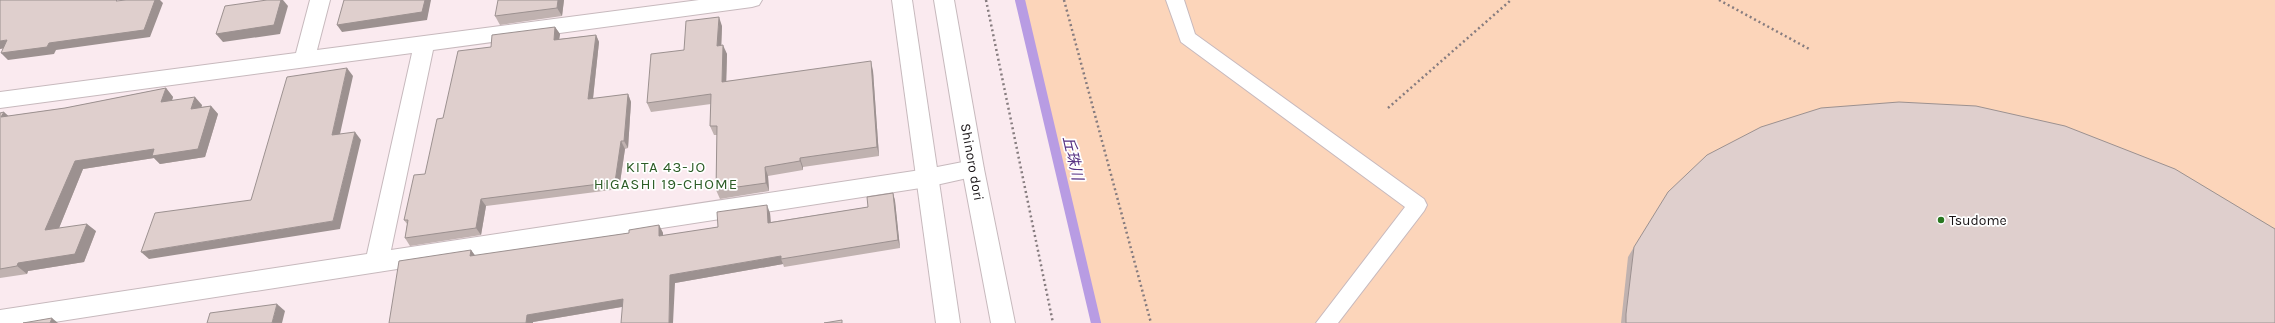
<svg xmlns="http://www.w3.org/2000/svg" width="2275" height="323" font-family="Karla,'Noto Sans JP',sans-serif">
  <style>
    .green { fill: #fcd5ba }
    .lines { fill: none; stroke-linecap: round; stroke-linejoin: round }
    .stream { stroke: #b89ce3; stroke-width: 10 }
    .service-casing { stroke: #c7b9bd; stroke-width: 2 }
    .minor-casing { stroke: #c7b9bd; stroke-width: 2 }
    .tertiary-casing { stroke: #c7b9bd; stroke-width: 2 }
    .path { stroke: #867c7f; stroke-width: 2.5; stroke-dasharray: 2 3; stroke-linecap: butt }
    .service { fill: #fff; fill-rule: evenodd }
    .minor { fill: #fff; fill-rule: evenodd }
    .tertiary { fill: #fff; fill-rule: evenodd }
    .wall { fill: #c0b2b0 }
    .shaded-wall { fill: #9c9190 }
    .building { fill: #dfcfcd; stroke: #9c9190 }
    .poi-dot { fill: #297820; stroke: #fff; stroke-width: 1.5 }
    .labels { text-anchor: middle; dominant-baseline: central; stroke-width: 3.5; stroke-linejoin: round; paint-order: stroke }
    .street-label { font-size: 14px; fill: #191416; stroke: #fff }
    .poi-label { font-size: 14px; fill: #191416; stroke: #fff; text-anchor: start }
    .water-label { font-size: 15px; font-style: italic; fill: #552f81; stroke: #fff }
    .neighbourhood-label { font-size: 15px; letter-spacing: 1px; fill: #2d5d27; stroke: #fff }
  </style>
  <rect width="100%" height="100%" fill="#faeaef"/>
  <!-- green -->
  <path class="green" d="M 1020,0 L 2275,0 L 2275,323 L 1096,323 Z"/>
  <g class="lines">
    <!-- stream -->
    <path class="stream" d="M 1020,0 L 1096,323"/>
    <!-- service casing -->
    <g class="service-casing">
      <path id="service" d="M 1166,0 L 1184,0 L 1195,34 L 1424,199 L 1427,205 L 1424,211 L 1338,323 L 1316,323 L 1405,207 L 1181,42 Z"/>
    </g>
    <!-- minor casing -->
    <g class="minor-casing">
      <path id="minor" d="M 310,0 L 330,0 L 317,50 L 699,0 L 762,0 L 759,5 L 752,7 L 433,50 L 391,250 L 927,169 L 973,160 L 981,163 L 984,169 L 981,175 L 927,187 L 48,323 L 0,323 L 0,310 L 367,254 L 412,53 L 0,108 L 0,92 L 296,53 Z"/>
    </g>
    <!-- tertiary casing -->
    <g class="tertiary-casing">
      <g id="tertiary">
        <path d="M 892,0 L 912,0 L 960,323 L 936,323 Z"/>
        <path d="M 934,0 L 954,0 L 984,169 L 1015,323 L 991,323 L 962,169 Z"/>
      </g>
    </g>
    <!-- path -->
    <g class="path">
      <path d="M 986,0 L 1053,323"/>
      <path d="M 1064,0 L 1151,323"/>
      <path d="M 1719,0 L 1811,50"/>
      <path d="M 1388,108 L 1511,0"/>
    </g>
    <!-- service -->
    <use href="#service" class="service"/>
    <!-- minor -->
    <use href="#minor" class="minor"/>
    <!-- tertiary -->
    <use href="#tertiary" class="tertiary"/>
  </g>
  <!-- wall -->
  <g class="wall">
    <path d="M 564,0 L 562,16 L 500,25 L 495,16 Z"/>
    <path d="M 722,26 L 721,45 L 727,54 L 726,81 L 873,71 L 879,156 L 803,167 L 803,170 L 768,176 L 769,191 L 720,199 L 716,190 L 717,135 L 714,135 L 710,126 L 711,104 L 651,112 L 647,103 L 684,50 Z"/>
    <path d="M 555,27 L 560,34 L 559,39 L 596,35 L 599,42 L 593,99 L 628,94 L 631,102 L 628,148 L 625,149 L 619,189 L 486,206 L 481,235 L 410,246 L 405,238 L 407,224 L 404,220 L 425,174 L 443,118 L 491,47 Z"/>
    <path d="M 166,88 L 173,97 L 172,100 L 202,105 L 201,107 L 211,106 L 218,114 L 205,157 L 160,164 L 154,158 L 83,169 L 59,228 L 96,231 L 84,262 L 28,271 L 27,274 L 0,278 L 0,113 L 8,116 L 65,108 Z"/>
    <path d="M 893,193 L 895,201 L 900,248 L 784,267 L 783,264 L 675,283 L 622,307 L 533,322 L 533,323 L 389,323 L 471,250 L 475,256 L 629,233 L 659,225 L 663,233 L 663,236 L 718,227 L 770,213 L 771,222 L 868,207 Z"/>
    <path d="M 1634,247 L 2275,323 L 1621,323 L 1628,257 Z"/>
  </g>
  <!-- shaded-wall -->
  <g class="shaded-wall">
    <path d="M 155,0 L 160,0 L 163,3 L 150,37 L 56,50 L 54,54 L 8,60 L 1,53 L 49,43 Z"/>
    <path d="M 281,0 L 283,0 L 288,6 L 280,34 L 223,42 L 216,34 Z"/>
    <path d="M 425,0 L 431,0 L 427,20 L 342,32 L 337,25 Z"/>
    <path d="M 558,0 L 564,0 L 562,16 L 557,8 Z"/>
    <path d="M 719,17 L 722,26 L 721,55 L 717,46 Z"/>
    <path d="M 555,27 L 560,34 L 558,48 L 554,40 Z"/>
    <path d="M 596,35 L 599,42 L 592,107 L 588,99 Z"/>
    <path d="M 7,40 L 14,47 L 0,49 L 0,41 Z"/>
    <path d="M 723,45 L 727,54 L 726,91 L 722,82 Z"/>
    <path d="M 871,61 L 873,71 L 879,156 L 877,147 Z"/>
    <path d="M 347,68 L 353,76 L 338,143 L 332,135 Z"/>
    <path d="M 166,88 L 173,97 L 169,110 L 161,102 Z"/>
    <path d="M 628,94 L 631,102 L 628,148 L 624,141 Z"/>
    <path d="M 195,97 L 202,105 L 199,117 L 191,109 Z"/>
    <path d="M 211,106 L 218,114 L 205,157 L 160,164 L 154,158 L 83,169 L 55,238 L 45,230 L 75,161 Z"/>
    <path d="M 4,112 L 13,120 L 1,117 Z"/>
    <path d="M 355,132 L 361,140 L 340,229 L 149,259 L 141,252 L 333,221 Z"/>
    <path d="M 621,141 L 625,149 L 619,189 L 615,182 Z"/>
    <path d="M 800,158 L 803,167 L 803,170 L 800,161 Z"/>
    <path d="M 765,167 L 768,176 L 769,191 L 766,183 Z"/>
    <path d="M 893,193 L 895,201 L 900,248 L 898,240 Z"/>
    <path d="M 481,199 L 486,206 L 481,235 L 476,228 Z"/>
    <path d="M 767,205 L 770,213 L 771,231 L 768,223 Z"/>
    <path d="M 87,224 L 96,231 L 84,262 L 28,271 L 27,274 L 17,266 L 18,263 Z"/>
    <path d="M 659,225 L 663,233 L 663,244 L 659,236 Z"/>
    <path d="M 471,250 L 477,258 L 470,256 Z"/>
    <path d="M 781,256 L 781,259 L 783,264 L 675,283 L 673,323 L 669,323 L 670,275 Z"/>
    <path d="M 623,299 L 627,306 L 533,322 L 533,323 L 526,323 L 527,315 Z"/>
    <path d="M 277,304 L 285,311 L 282,323 L 272,323 Z"/>
    <path d="M 52,318 L 58,323 L 50,323 Z"/>
  </g>
  <!-- building -->
  <g class="building">
    <path d="M 0,0 L 117,0 L 116,1 L 126,0 L 155,0 L 144,30 L 49,43 L 47,47 L 1,53 L 7,40 L 0,41 Z"/>
    <path d="M 267,0 L 281,0 L 274,25 L 216,34 L 225,6 Z"/>
    <path d="M 344,0 L 425,0 L 422,12 L 337,25 Z"/>
    <path d="M 498,0 L 558,0 L 557,8 L 495,16 Z"/>
    <path d="M 719,17 L 717,46 L 723,45 L 722,82 L 871,61 L 877,147 L 800,158 L 800,161 L 765,167 L 766,183 L 716,190 L 717,126 L 710,126 L 711,94 L 647,103 L 651,54 L 684,50 L 686,21 Z"/>
    <path d="M 555,27 L 554,40 L 596,35 L 588,99 L 628,94 L 624,141 L 621,141 L 615,182 L 481,199 L 476,228 L 405,238 L 408,220 L 404,220 L 414,175 L 425,174 L 437,119 L 443,118 L 458,51 L 491,47 L 492,35 Z"/>
    <path d="M 347,68 L 332,135 L 355,132 L 333,221 L 141,252 L 155,213 L 251,200 L 287,77 Z"/>
    <path d="M 166,88 L 161,102 L 195,97 L 191,109 L 211,106 L 198,149 L 152,156 L 154,149 L 75,161 L 45,230 L 87,224 L 75,254 L 18,263 L 17,266 L 0,269 L 0,113 L 4,112 L 1,117 L 65,108 Z"/>
    <path d="M 1899,102 L 1976,106 L 2065,126 L 2175,169 L 2275,229 L 2275,323 L 1626,323 L 1626,314 L 1634,247 L 1668,192 L 1707,155 L 1761,127 L 1821,108 Z"/>
    <path d="M 893,193 L 898,240 L 781,259 L 781,256 L 670,275 L 669,323 L 621,323 L 623,299 L 527,315 L 526,323 L 389,323 L 399,261 L 471,250 L 470,256 L 629,233 L 629,230 L 659,225 L 659,236 L 718,227 L 717,212 L 767,205 L 768,223 L 868,207 L 867,197 Z"/>
    <path d="M 277,304 L 272,323 L 207,323 L 210,313 Z"/>
    <path d="M 52,318 L 50,323 L 23,323 Z"/>
    <path d="M 842,320 L 842,323 L 824,323 Z"/>
  </g>
  <!-- markers -->
  <circle class="poi-dot" cx="1941" cy="220" r="4"/>
  <g class="labels">
    <!-- street labels -->
    <g class="street-label">
      <text transform="translate(972 162) rotate(80)">Shinoro dori</text>
    </g>
    <!-- poi labels -->
    <g class="poi-label">
      <text x="1949" y="220">Tsudome</text>
    </g>
    <!-- water labels -->
    <g class="water-label">
      <text transform="translate(1073 158) rotate(77)">丘珠川</text>
    </g>
    <!-- neighbourhood labels -->
    <g class="neighbourhood-label">
      <text x="666" y="167">KITA 43-JO<tspan x="666" dy="17">HIGASHI 19-CHOME</tspan></text>
    </g>
  </g>
</svg>
